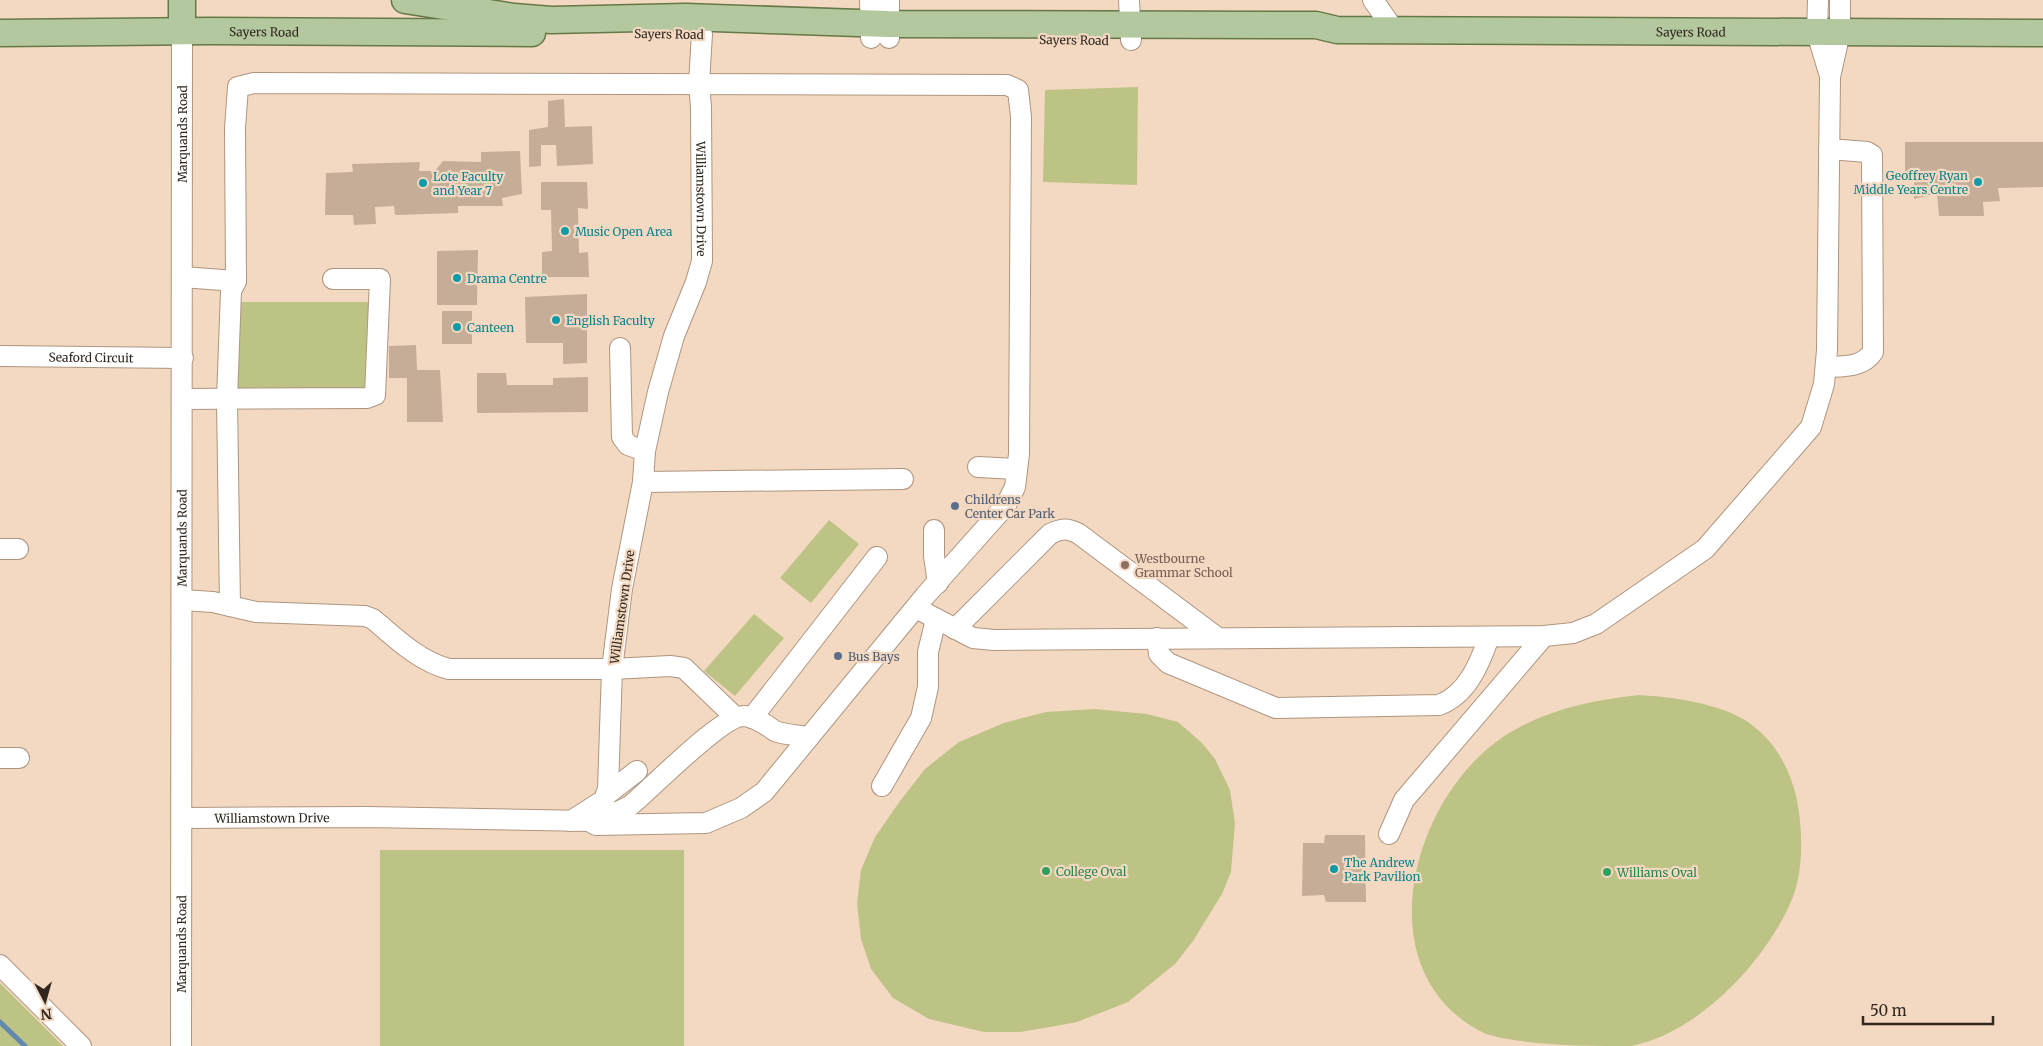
<svg xmlns="http://www.w3.org/2000/svg" width="2043" height="1046" font-family="Merriweather,serif">
  <style>
    .green { fill: #bdc385 }
    .lines { fill: none; stroke-linecap: round; stroke-linejoin: round }
    .stream { stroke: #6189ae; stroke-width: 5 }
    .building { fill: #c6ad97 }
    .minor-casing { stroke: #ae957f; stroke-width: 22 }
    .major-casing { stroke: #667848; stroke-width: 29 }
    .minor { stroke: #fff; stroke-width: 20 }
    .major { stroke: #b4c89f; stroke-width: 26 }
    .culture-dot { fill: #0f9aa8; stroke: #f4d9c2; stroke-width: 2 }
    .service-dot { fill: #5c6f8a; stroke: #f4d9c2; stroke-width: 2 }
    .education-dot { fill: #8d6e63; stroke: #f4d9c2; stroke-width: 2 }
    .leisure-dot { fill: #2e9e5b; stroke: #f4d9c2; stroke-width: 2 }
    .labels { text-anchor: middle; dominant-baseline: central; stroke-width: 4.5; stroke-linejoin: round; paint-order: stroke }
    .street-label { font-size: 12px; fill: #31271e; stroke: #f4d9c2 }
    .culture-label { font-size: 12px; fill: #0d838f; stroke: #f4d9c2; text-anchor: start }
    .service-label { font-size: 12px; fill: #4e5e75; stroke: #f4d9c2; text-anchor: start }
    .education-label { font-size: 12px; fill: #785e54; stroke: #f4d9c2; text-anchor: start }
    .leisure-label { font-size: 12px; fill: #27864d; stroke: #f4d9c2; text-anchor: start }
  </style>
  <rect width="100%" height="100%" fill="#f4d9c2"/>
  <!-- green -->
  <g class="green">
    <path d="M 1138,87 L 1137,185 L 1043,182 L 1045,90 Z"/>
    <path d="M 238,302 L 368,302 L 368,379 L 364,388 L 238,388 Z"/>
    <path d="M 829,520 L 859,544 L 811,603 L 780,578 Z"/>
    <path d="M 754,614 L 784,638 L 735,696 L 704,671 Z"/>
    <path d="M 1639,695 C 1673,697 1719,703 1748,722 C 1775,741 1790,768 1797,800 C 1803,832 1804,874 1790,904 C 1763,964 1698,1033 1631,1046 C 1586,1046 1527,1046 1486,1034 C 1364,976 1409,800 1503,737 C 1544,710 1591,700 1639,695 Z"/>
    <path d="M 1095,709 L 1147,714 L 1178,722 L 1202,743 L 1215,759 L 1230,790 L 1235,823 L 1231,872 L 1222,894 L 1193,941 L 1175,964 L 1128,1002 L 1077,1022 L 1056,1026 L 1020,1032 L 984,1032 L 929,1019 L 893,998 L 871,969 L 861,939 L 857,903 L 861,870 L 875,837 L 900,801 L 925,769 L 959,742 L 1004,723 L 1046,712 Z"/>
    <rect x="380" y="850" width="304" height="196"/>
    <path d="M 0,983 L 63,1046 L 0,1046 Z"/>
  </g>
  <g class="lines">
    <!-- stream -->
    <path class="stream" d="M 0,1022 L 25,1046"/>
  </g>
  <!-- building -->
  <g class="building">
    <path d="M 564,99 L 565,127 L 592,126 L 593,164 L 557,166 L 556,145 L 541,145 L 541,166 L 529,167 L 529,130 L 548,127 L 548,101 Z"/>
    <path d="M 1905,142 L 2043,142 L 2043,187 L 1998,188 L 2000,201 L 1983,202 L 1984,216 L 1939,216 L 1937,193 L 1914,199 L 1914,177 L 1905,178 Z"/>
    <path d="M 520,151 L 522,194 L 502,198 L 503,206 L 458,206 L 458,213 L 395,215 L 394,206 L 375,207 L 376,224 L 354,225 L 353,215 L 325,215 L 326,173 L 353,172 L 352,164 L 420,162 L 419,171 L 435,171 L 443,161 L 481,162 L 481,152 Z"/>
    <path d="M 541,182 L 587,182 L 588,209 L 578,208 L 579,253 L 588,252 L 589,277 L 542,277 L 542,252 L 552,251 L 551,210 L 541,210 Z"/>
    <path d="M 478,250 L 477,305 L 437,305 L 437,251 Z"/>
    <path d="M 587,294 L 587,363 L 563,364 L 563,343 L 526,343 L 525,297 Z"/>
    <rect x="442" y="311" width="30" height="33"/>
    <path d="M 416,345 L 417,370 L 440,370 L 443,422 L 407,422 L 407,378 L 389,378 L 389,346 Z"/>
    <path d="M 477,373 L 506,373 L 507,385 L 553,385 L 553,378 L 588,377 L 588,412 L 477,413 Z"/>
    <path d="M 1325,835 L 1365,835 L 1366,902 L 1326,902 L 1324,895 L 1302,896 L 1303,843 L 1324,843 Z"/>
  </g>
  <g class="lines">
    <!-- minor casing -->
    <g class="minor-casing">
      <g id="minor">
        <path d="M 870,0 L 871,38"/>
        <path d="M 1129,0 L 1131,40"/>
        <path d="M 1373,0 L 1394,30"/>
        <path d="M 1818,0 L 1817,33 L 1830,76"/>
        <path id="s1" d="M 702,34 L 699,83 L 701,107 L 702,261 L 696,282 L 674,336 L 658,392 L 645,451 L 643,482 L 622,589 L 612,669 L 670,666 L 684,668 L 735,717"/>
        <path d="M 889,38 L 889,0"/>
        <path d="M 182,277 L 236,281"/>
        <path d="M 620,348 L 622,437 L 628,445 L 645,451"/>
        <path id="s2" d="M 0,356 L 183,358"/>
        <path d="M 1826,367 C 1843,366 1862,368 1873,352 L 1872,155 L 1867,152 L 1829,149"/>
        <path d="M 183,399 L 367,398 L 375,395 L 380,279 L 333,279"/>
        <path d="M 978,467 L 1017,469"/>
        <path d="M 643,482 L 903,479"/>
        <path d="M 934,530 L 934,556 L 938,583"/>
        <path d="M 0,549 L 18,549"/>
        <path d="M 182,600 L 213,602 L 230,606"/>
        <path d="M 916,608 L 973,638 L 994,640 L 1544,636 L 1573,633 L 1596,624 L 1705,549 L 1811,427 L 1824,384 L 1827,350 L 1830,77 L 1840,32 L 1840,0"/>
        <path d="M 955,629 L 1050,534 C 1062,528 1068,528 1079,534 L 1218,638"/>
        <path d="M 1157,638 L 1159,654 L 1168,663 L 1276,708 L 1439,705 C 1467,695 1480,663 1489,637"/>
        <path d="M 752,718 L 877,557"/>
        <path d="M 0,758 L 19,758"/>
        <path d="M 882,786 L 921,718 L 928,687 L 928,652 L 936,619"/>
        <path d="M 606,795 L 637,771"/>
        <path id="s3" d="M 182,818 L 367,817 L 589,821 C 603,816 618,814 631,805 C 652,788 722,715 744,716 C 756,717 766,725 775,731 C 784,735 799,735 809,737"/>
        <path d="M 571,821 L 604,800 L 608,789 L 612,669 L 449,669 C 420,662 395,638 373,619 L 365,616 L 256,612 L 230,606 L 227,399 L 231,291 L 236,281 L 235,128 L 238,87 L 254,83 L 1007,85 L 1018,90 L 1021,117 L 1019,454 L 1015,487 L 1006,505 L 925,596 L 764,792 L 741,808 L 706,823 L 596,825 L 589,821"/>
        <path d="M 1389,834 L 1404,800 L 1544,636"/>
        <path d="M 0,965 L 81,1046"/>
        <path id="s4" d="M 181,1046 L 182,31"/>
      </g>
    </g>
    <!-- major casing -->
    <g class="major-casing">
      <g id="major">
        <path id="s5" d="M 405,0 L 514,17 L 551,20 L 686,17 L 888,24 L 1316,25 L 1337,30 L 2043,33"/>
        <path d="M 182,31 L 182,0"/>
        <path id="s6" d="M 0,33 L 210,31 L 532,33"/>
      </g>
    </g>
    <!-- minor -->
    <use href="#minor" class="minor"/>
    <!-- major -->
    <use href="#major" class="major"/>
  </g>
  <!-- markers -->
  <g class="culture-dot">
    <circle cx="1978" cy="182" r="5"/>
    <circle cx="423" cy="183" r="5"/>
    <circle cx="565" cy="231" r="5"/>
    <circle cx="457" cy="278" r="5"/>
    <circle cx="556" cy="320" r="5"/>
    <circle cx="457" cy="327" r="5"/>
    <circle cx="1334" cy="869" r="5"/>
  </g>
  <g class="service-dot">
    <circle cx="955" cy="506" r="5"/>
    <circle cx="838" cy="656" r="5"/>
  </g>
  <circle class="education-dot" cx="1125" cy="565" r="5"/>
  <g class="leisure-dot">
    <circle cx="1046" cy="871" r="5"/>
    <circle cx="1607" cy="872" r="5"/>
  </g>
  <g class="labels">
    <!-- street labels -->
    <g class="street-label">
      <text stroke="none"><textPath href="#s6" startOffset="264">Sayers Road</textPath></text>
      <text stroke="none"><textPath href="#s5" startOffset="1288">Sayers Road</textPath></text>
      <text transform="translate(669 34) rotate(1)">Sayers Road</text>
      <text transform="translate(1074 40) rotate(1)">Sayers Road</text>
      <text stroke="none"><textPath href="#s4" startOffset="912">Marquands Road</textPath></text>
      <text stroke="none"><textPath href="#s1" startOffset="165">Williamstown Drive</textPath></text>
      <text stroke="none"><textPath href="#s2" startOffset="91">Seaford Circuit</textPath></text>
      <text stroke="none"><textPath href="#s4" startOffset="508">Marquands Road</textPath></text>
      <text transform="translate(622 607) rotate(-82)">Williamstown Drive</text>
      <text stroke="none"><textPath href="#s3" startOffset="90">Williamstown Drive</textPath></text>
      <text stroke="none"><textPath href="#s4" startOffset="102">Marquands Road</textPath></text>
    </g>
    <!-- culture labels -->
    <g class="culture-label">
      <text x="1968" y="175" text-anchor="end">Geoffrey Ryan<tspan x="1968" dy="14">Middle Years Centre</tspan></text>
      <text x="433" y="176">Lote Faculty<tspan x="433" dy="14">and Year 7</tspan></text>
      <text x="575" y="231">Music Open Area</text>
      <text x="467" y="278">Drama Centre</text>
      <text x="566" y="320">English Faculty</text>
      <text x="467" y="327">Canteen</text>
      <text x="1344" y="862">The Andrew<tspan x="1344" dy="14">Park Pavilion</tspan></text>
    </g>
    <!-- service labels -->
    <g class="service-label">
      <text x="965" y="499">Childrens<tspan x="965" dy="14">Center Car Park</tspan></text>
      <text x="848" y="656">Bus Bays</text>
    </g>
    <!-- education labels -->
    <g class="education-label">
      <text x="1135" y="558">Westbourne<tspan x="1135" dy="14">Grammar School</tspan></text>
    </g>
    <!-- leisure labels -->
    <g class="leisure-label">
      <text x="1056" y="871">College Oval</text>
      <text x="1617" y="872">Williams Oval</text>
    </g>
  </g>
  <!-- north arrow -->
  <g transform="translate(45 1001) rotate(174)" stroke="#f4d9c2" stroke-width="4" paint-order="stroke">
  <path d="M0-4L9 19L0 12L-9 19Z" fill="#31271e"/>
  <text y="-8" font-size="14" font-weight="bold" text-anchor="middle" fill="#31271e">N</text>
  </g>
  <!-- scale -->
  <path d="M1863 1016v8h130v-8" fill="none" stroke="#31271e" stroke-width="2.5"/>
  <text x="1870" y="1016" font-size="15" fill="#31271e" stroke="#f4d9c2" stroke-width="4" paint-order="stroke">50 m</text>
</svg>
